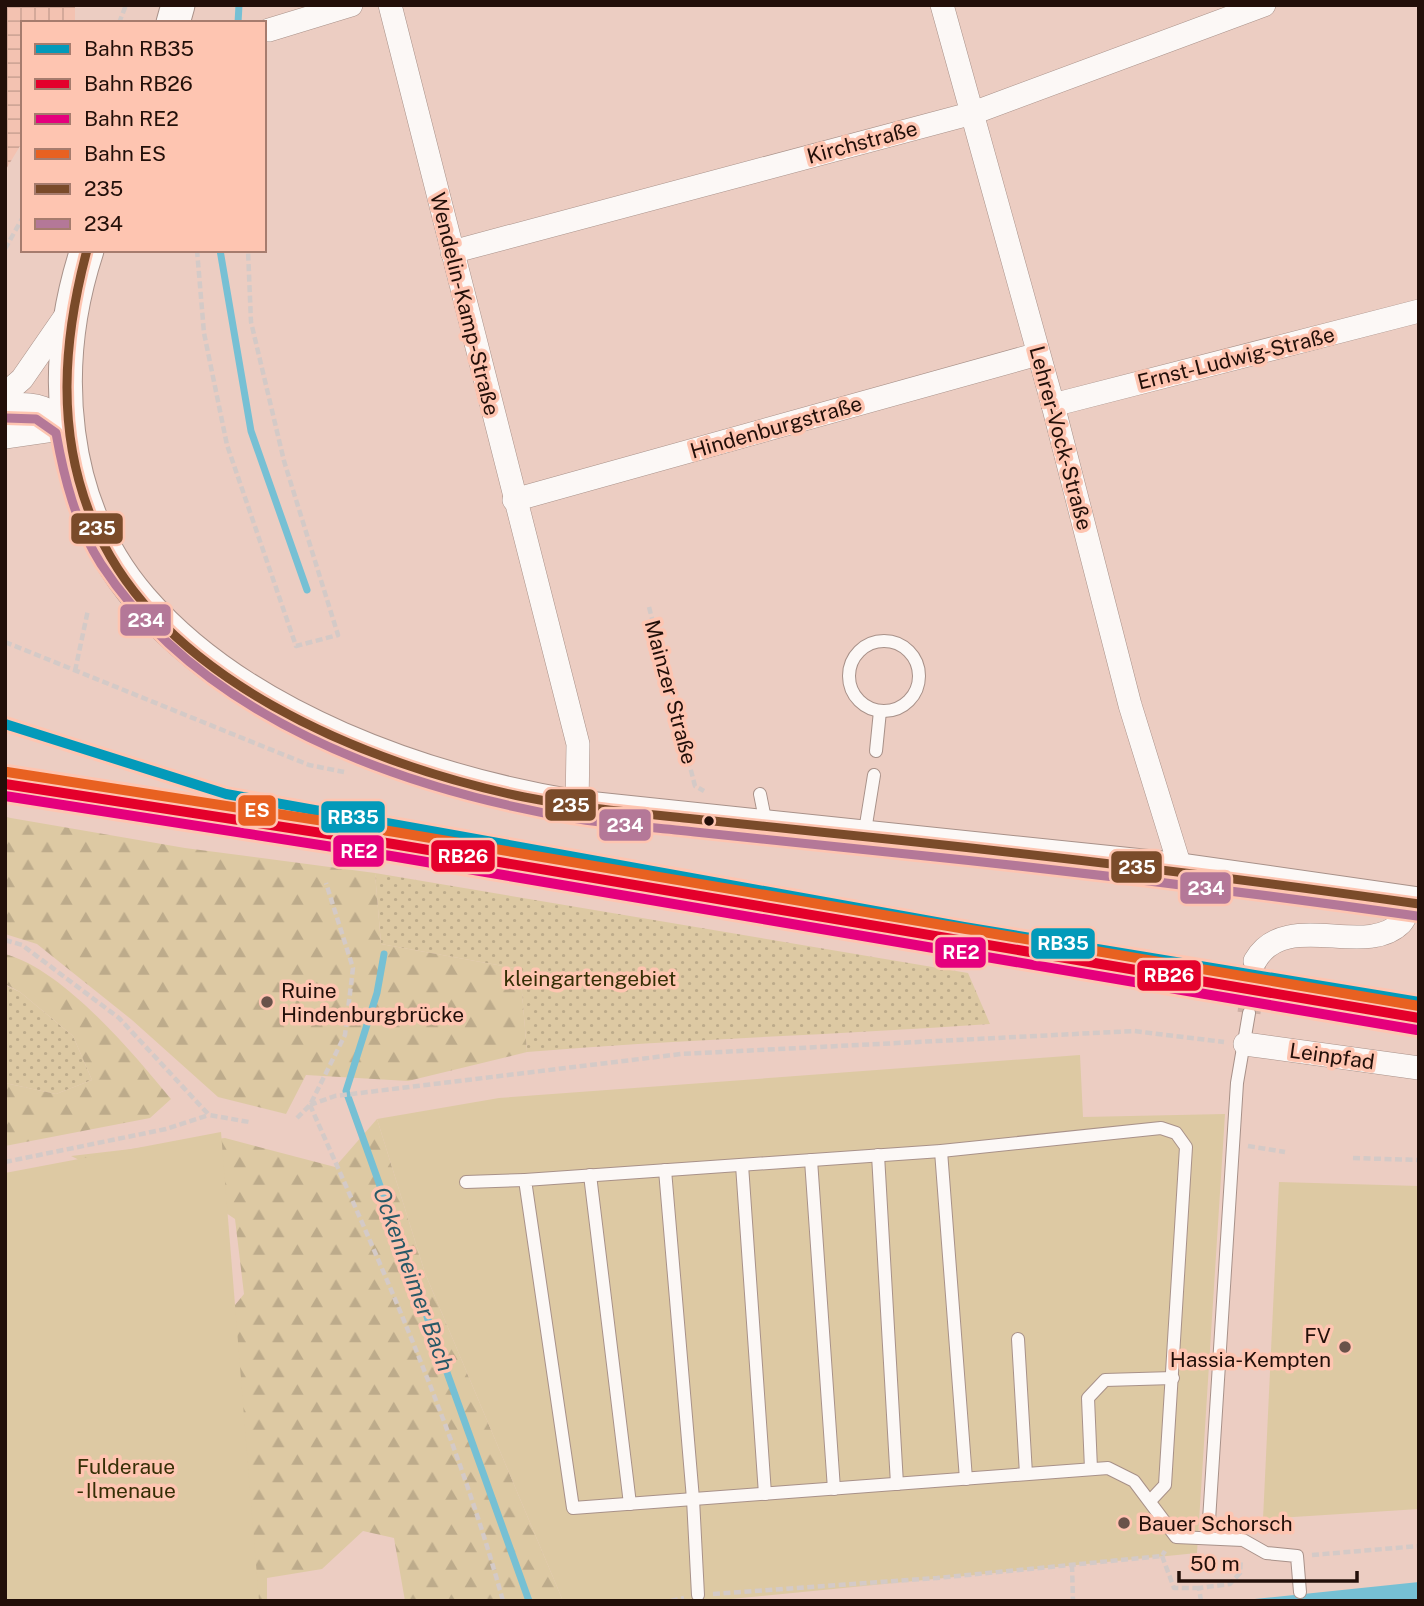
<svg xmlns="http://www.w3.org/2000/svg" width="1424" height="1606" font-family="'Public Sans',sans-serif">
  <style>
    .industrial { fill: url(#industrial-grid) }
    .grass { fill: url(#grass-dots) }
    .forest { fill: url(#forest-firs) }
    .park { fill: #ddc9a3 }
    .water { fill: #76c0d4 }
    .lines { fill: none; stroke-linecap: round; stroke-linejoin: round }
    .stream { stroke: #76c0d4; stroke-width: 7 }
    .minor-tunnel { stroke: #ceb0a6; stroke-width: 23; stroke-dasharray: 23 11; stroke-linecap: butt }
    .service-casing { stroke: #a89189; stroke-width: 14 }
    .minor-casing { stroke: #a89189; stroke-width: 24 }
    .secondary-casing { stroke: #a89189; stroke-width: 35 }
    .path { stroke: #d4cac7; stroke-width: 4.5; stroke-dasharray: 7 3.5; stroke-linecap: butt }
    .service { stroke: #fcf8f6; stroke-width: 12 }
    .minor { stroke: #fcf8f6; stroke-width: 23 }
    .secondary { stroke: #fcf8f6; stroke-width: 33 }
    .bus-1-casing { stroke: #fec5b1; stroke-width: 14 }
    .bus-2-casing { stroke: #fec5b1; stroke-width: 14 }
    .bus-1 { stroke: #7a4b2a; stroke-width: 9 }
    .bus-2 { stroke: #b47898; stroke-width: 9 }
    .rail-1-casing { stroke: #fec5b1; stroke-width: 16 }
    .rail-2-casing { stroke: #fec5b1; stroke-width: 16 }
    .rail-3-casing { stroke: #fec5b1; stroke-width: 16 }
    .rail-4-casing { stroke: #fec5b1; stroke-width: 16 }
    .rail-1 { stroke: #039aba; stroke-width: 10 }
    .rail-2 { stroke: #e4002b; stroke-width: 10 }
    .rail-3 { stroke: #e5007d; stroke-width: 10 }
    .rail-4 { stroke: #e86121; stroke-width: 10 }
    .bus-dot { fill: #220f09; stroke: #fec5b1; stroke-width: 2.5 }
    .poi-dot { fill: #69524a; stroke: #fec5b1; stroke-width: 2.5 }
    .labels { text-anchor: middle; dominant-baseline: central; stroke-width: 7; stroke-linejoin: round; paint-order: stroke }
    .street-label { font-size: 21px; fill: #220f09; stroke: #fec5b1 }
    .park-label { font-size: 21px; fill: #352f06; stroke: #fec5b1 }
    .poi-label { font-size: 21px; fill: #220f09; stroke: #fec5b1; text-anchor: start }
    .water-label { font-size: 23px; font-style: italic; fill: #285967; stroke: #fec5b1 }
    .line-badge { stroke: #fec5b1; stroke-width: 2.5 }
    .badge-label { font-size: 19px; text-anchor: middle; font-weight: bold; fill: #fff }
  </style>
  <defs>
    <pattern id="industrial-grid" width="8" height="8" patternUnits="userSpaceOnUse" patternTransform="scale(1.75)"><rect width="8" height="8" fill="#f3c2b1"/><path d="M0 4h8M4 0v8" fill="none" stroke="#d0a697"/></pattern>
    <pattern id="grass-dots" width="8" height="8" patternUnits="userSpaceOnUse" patternTransform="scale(1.75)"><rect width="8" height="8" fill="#ddc9a3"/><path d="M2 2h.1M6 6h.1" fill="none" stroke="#bdab8b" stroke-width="1.8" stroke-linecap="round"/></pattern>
    <pattern id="forest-firs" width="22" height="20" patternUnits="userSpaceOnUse" patternTransform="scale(1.75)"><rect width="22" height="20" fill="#ddc9a3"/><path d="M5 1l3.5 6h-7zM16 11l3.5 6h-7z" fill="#bdab8b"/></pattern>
  </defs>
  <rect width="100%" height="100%" fill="#eccdc2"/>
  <!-- industrial -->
  <path class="industrial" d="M 5,5 L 75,5 L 75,23 L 23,23 L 23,141 L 5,171 Z"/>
  <!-- grass -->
  <g class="grass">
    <path d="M 375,873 L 968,973 L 990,1024 C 836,1035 681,1039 527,1052 L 520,969 L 381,944 Z"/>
    <path d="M 5,985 L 20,992 L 73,1036 L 92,1080 L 56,1094 L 5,1083 Z"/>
  </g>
  <!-- forest -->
  <g class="forest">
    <path d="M 5,817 L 185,848 L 375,873 L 381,944 L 520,969 L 527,1052 L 408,1081 L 306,1075 L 286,1114 L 218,1097 L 132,1020 L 37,944 L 5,934 Z"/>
    <path d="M 5,954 C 64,970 132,1052 171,1099 L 150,1118 L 5,1146 L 5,1083 L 56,1094 L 92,1080 L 73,1036 L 20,992 L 5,984 Z"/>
    <path d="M 377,1119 L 425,1273 L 563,1601 L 405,1601 L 394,1538 L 363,1531 L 322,1569 L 267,1578 L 267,1601 L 139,1601 L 5,1217 L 208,1338 L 244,1294 L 235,1219 L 202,1197 L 96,1168 L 71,1156 L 225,1138 L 335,1167 Z"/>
  </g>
  <!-- park -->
  <g class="park">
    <path d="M 1080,1055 L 1083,1117 L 1225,1114 L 1197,1553 L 711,1601 L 563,1601 L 425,1273 L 377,1119 L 499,1098 Z"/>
    <path d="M 221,1132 L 259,1601 L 5,1601 L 5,1173 Z"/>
    <path d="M 1279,1182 L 1419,1186 L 1419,1509 L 1263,1519 Z"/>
  </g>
  <!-- water -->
  <path class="water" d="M 1419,1582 L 1419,1601 L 1235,1601 Z"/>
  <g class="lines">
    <!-- stream -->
    <g class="stream">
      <path d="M 238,23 L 239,5"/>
      <path d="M 220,250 L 251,431 L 307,590"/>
      <path d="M 384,954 L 377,993 L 346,1091 L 529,1601"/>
    </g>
    <!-- minor-tunnel -->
    <path class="minor-tunnel" d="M 1249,1013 L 1255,961"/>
    <!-- service casing -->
    <g class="service-casing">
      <g id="service">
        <circle cx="884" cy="676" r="35"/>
        <path d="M 876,751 L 880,711"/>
        <path d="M 760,794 L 766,824"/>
        <path d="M 864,837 L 874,775"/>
        <path d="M 941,1151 L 966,1479"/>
        <path d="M 878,1155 L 897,1484"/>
        <path d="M 811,1160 L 834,1489"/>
        <path d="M 742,1165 L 765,1494"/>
        <path d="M 665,1170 L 693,1499 L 698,1595"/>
        <path d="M 590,1175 L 630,1504"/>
        <path d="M 466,1182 L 525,1180"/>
        <path d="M 1018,1339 L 1026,1474"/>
        <path d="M 1091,1469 L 1088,1398 L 1105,1380 L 1173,1378"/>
        <path d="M 1151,1500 L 1165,1485 L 1186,1147 L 1176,1133 L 1161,1128 L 941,1151 L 525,1180 L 573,1508 L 1108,1468 L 1134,1481 L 1176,1537 L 1243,1540 L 1266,1553 L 1297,1556 L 1300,1592"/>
        <path d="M 1208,1536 L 1237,1083 L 1249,1013"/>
      </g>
    </g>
    <!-- minor casing -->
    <g class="minor-casing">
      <g id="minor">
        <path d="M 390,5 L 578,744 L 577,807"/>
        <path d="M 942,5 L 1053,405 L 1130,705 L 1181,870"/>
        <path d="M 269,30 L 351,5"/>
        <path d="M 452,252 L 973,113 L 1264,5"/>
        <path d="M 5,394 L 22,379 L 69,311"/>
        <path d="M 1053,405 L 1419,311"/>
        <path d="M 5,406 C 30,402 53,406 67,428 L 5,437"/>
        <path d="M 514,500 L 1038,354"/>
        <path d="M 1255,961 C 1285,908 1365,959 1401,923 C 1406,918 1408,909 1411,903"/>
        <path d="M 1245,1044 L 1419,1068"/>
      </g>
    </g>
    <!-- secondary casing -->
    <g class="secondary-casing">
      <g id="secondary">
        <path d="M 173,23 L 178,5"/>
        <path d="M 87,250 C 49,366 58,504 141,600 C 244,719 426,782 577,807 L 1181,870 L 1419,904"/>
      </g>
    </g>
    <!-- path -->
    <g class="path">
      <path d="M 119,23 L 126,5"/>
      <path d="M 5,249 L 23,217"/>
      <path d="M 197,250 L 204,333 L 227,445 L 296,646 L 338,635 L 284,461 L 251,322 L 248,250"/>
      <path d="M 649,607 L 695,786 L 704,791"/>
      <path d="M 5,642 L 309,765 L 344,772"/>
      <path d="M 75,671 L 88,610"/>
      <path d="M 5,940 L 22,945 L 119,1018 L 209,1115 L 249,1122"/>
      <path d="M 310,1105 L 335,1096 L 360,1093 L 681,1054 L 1134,1031 L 1224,1042"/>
      <path d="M 310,1105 C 382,1267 456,1430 503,1601"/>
      <path d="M 297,1118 L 310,1105 L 345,1035 L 353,968 L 326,883"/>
      <path d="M 1248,1146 L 1285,1152"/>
      <path d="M 1353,1158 L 1419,1160"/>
      <path d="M 5,1162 L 166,1129 L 209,1115"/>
      <path d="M 1312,1555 L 1419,1546"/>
      <path d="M 1162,1556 L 1174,1588 L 1199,1588"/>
      <path d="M 1072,1565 L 1073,1601"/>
      <path d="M 713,1594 L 937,1578 L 1162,1556 L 1165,1551"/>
      <path d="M 671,1601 L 684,1598"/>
      <path d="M 1201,1601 L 1199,1588 L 1230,1584 L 1240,1573 L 1241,1559"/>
    </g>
    <!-- service -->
    <use href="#service" class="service"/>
    <!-- minor -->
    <use href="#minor" class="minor"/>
    <!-- secondary -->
    <use href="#secondary" class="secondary"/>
    <!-- bus-1 casing -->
    <g class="bus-1-casing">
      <path id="bus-1" d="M 87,250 C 63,340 56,432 92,519 C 156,679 367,765 524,797 C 580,808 637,813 694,819 C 768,827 842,835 916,842 C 1084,860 1251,880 1419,904"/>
    </g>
    <!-- bus-2 casing -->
    <g class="bus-2-casing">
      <path id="bus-2" d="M 6,418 L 36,419 L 56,433 C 64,478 76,525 101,564 C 202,718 398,788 572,818 C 612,825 654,827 695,832 C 772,840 849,848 926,856 C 1090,873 1254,893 1417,916"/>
    </g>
    <!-- bus-1 -->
    <use href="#bus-1" class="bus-1"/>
    <!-- bus-2 -->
    <use href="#bus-2" class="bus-2"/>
    <!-- rail-1 casing -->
    <g class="rail-1-casing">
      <path id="rail-1" d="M 5,724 L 226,794 L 964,927 L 1419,1002"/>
    </g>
    <!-- rail-2 casing -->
    <g class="rail-2-casing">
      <path id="rail-2" d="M 5,784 L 393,844 L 1419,1018"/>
    </g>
    <!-- rail-3 casing -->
    <g class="rail-3-casing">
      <path id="rail-3" d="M 5,796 L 391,856 L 1417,1030"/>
    </g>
    <!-- rail-4 casing -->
    <g class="rail-4-casing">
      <path id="rail-4" d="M 7,772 L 395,832 L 1419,1006"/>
    </g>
    <!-- rail-1 -->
    <use href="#rail-1" class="rail-1"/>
    <!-- rail-2 -->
    <use href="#rail-2" class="rail-2"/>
    <!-- rail-3 -->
    <use href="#rail-3" class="rail-3"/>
    <!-- rail-4 -->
    <use href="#rail-4" class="rail-4"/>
  </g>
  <!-- markers -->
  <circle class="bus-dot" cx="709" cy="821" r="6"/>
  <g class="poi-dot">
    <circle cx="267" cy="1002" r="7"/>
    <circle cx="1345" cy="1347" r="7"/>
    <circle cx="1124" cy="1523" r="7"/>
  </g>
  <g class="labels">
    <!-- street labels -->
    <g class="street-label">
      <text transform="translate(862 142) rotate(-15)">Kirchstraße</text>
      <text transform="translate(465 304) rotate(76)">Wendelin-Kamp-Straße</text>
      <text transform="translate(1236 358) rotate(-14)">Ernst-Ludwig-Straße</text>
      <text transform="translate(776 427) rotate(-16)">Hindenburgstraße</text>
      <text transform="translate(1061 438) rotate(75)">Lehrer-Vock-Straße</text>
      <text transform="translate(671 692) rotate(75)">Mainzer Straße</text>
      <text transform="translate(1332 1056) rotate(8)">Leinpfad</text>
    </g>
    <!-- park labels -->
    <g class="park-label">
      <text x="590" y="978">kleingartengebiet</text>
      <text x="126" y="1466">Fulderaue<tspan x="126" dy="24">- Ilmenaue</tspan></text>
    </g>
    <!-- poi labels -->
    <g class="poi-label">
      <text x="281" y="990">Ruine<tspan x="281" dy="24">Hindenburgbrücke</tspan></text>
      <text x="1331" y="1335" text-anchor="end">FV<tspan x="1331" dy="24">Hassia-Kempten</tspan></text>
      <text x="1138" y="1523">Bauer Schorsch</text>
    </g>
    <!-- water labels -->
    <g class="water-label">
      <text transform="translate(414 1279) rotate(70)">Ockenheimer Bach</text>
    </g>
  </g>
  <g class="line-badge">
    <rect x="70" y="512" width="54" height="33" rx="7" fill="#7a4b2a"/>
    <rect x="119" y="603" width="53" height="34" rx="7" fill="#b47898"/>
    <rect x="544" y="788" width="53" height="34" rx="7" fill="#7a4b2a"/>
    <rect x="237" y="794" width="40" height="33" rx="7" fill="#e86121"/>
    <rect x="320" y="800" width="66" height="34" rx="7" fill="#039aba"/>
    <rect x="598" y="808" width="54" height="34" rx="7" fill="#b47898"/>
    <rect x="332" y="834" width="53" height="34" rx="7" fill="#e5007d"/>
    <rect x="430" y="839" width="66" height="34" rx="7" fill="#e4002b"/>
    <rect x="1110" y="850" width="53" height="34" rx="7" fill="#7a4b2a"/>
    <rect x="1179" y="871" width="53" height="34" rx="7" fill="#b47898"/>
    <rect x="1030" y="927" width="66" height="33" rx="7" fill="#039aba"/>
    <rect x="934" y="936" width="53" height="33" rx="7" fill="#e5007d"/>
    <rect x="1136" y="959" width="66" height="33" rx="7" fill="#e4002b"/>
  </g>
  <g class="badge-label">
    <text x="97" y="535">235</text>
    <text x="146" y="627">234</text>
    <text x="571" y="812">235</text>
    <text x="257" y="817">ES</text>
    <text x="353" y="824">RB35</text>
    <text x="625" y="832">234</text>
    <text x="359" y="858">RE2</text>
    <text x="463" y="863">RB26</text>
    <text x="1137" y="874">235</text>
    <text x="1206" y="895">234</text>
    <text x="1063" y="950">RB35</text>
    <text x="961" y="959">RE2</text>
    <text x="1169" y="982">RB26</text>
  </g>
  <!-- border -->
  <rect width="1424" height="1606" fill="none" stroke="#220f09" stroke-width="14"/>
  <!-- legend -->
  <rect x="21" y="21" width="245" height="231" fill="#fec5b1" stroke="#a67c6e" stroke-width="2"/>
  <rect x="35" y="44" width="35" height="10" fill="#039aba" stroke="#a67c6e" stroke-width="2"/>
  <text x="84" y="56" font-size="21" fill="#220f09">Bahn RB35</text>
  <rect x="35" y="79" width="35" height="10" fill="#e4002b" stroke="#a67c6e" stroke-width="2"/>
  <text x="84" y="91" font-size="21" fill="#220f09">Bahn RB26</text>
  <rect x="35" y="114" width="35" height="10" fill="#e5007d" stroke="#a67c6e" stroke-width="2"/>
  <text x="84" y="126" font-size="21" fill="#220f09">Bahn RE2</text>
  <rect x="35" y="149" width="35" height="10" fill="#e86121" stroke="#a67c6e" stroke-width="2"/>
  <text x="84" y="161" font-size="21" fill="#220f09">Bahn ES</text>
  <rect x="35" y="184" width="35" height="10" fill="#7a4b2a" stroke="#a67c6e" stroke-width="2"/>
  <text x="84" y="196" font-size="21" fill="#220f09">235</text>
  <rect x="35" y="219" width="35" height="10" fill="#b47898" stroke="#a67c6e" stroke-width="2"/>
  <text x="84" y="231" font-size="21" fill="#220f09">234</text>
  <!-- scale -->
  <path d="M1179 1571v10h178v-10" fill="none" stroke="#220f09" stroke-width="3.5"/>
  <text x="1190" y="1571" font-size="21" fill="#220f09" stroke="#fec5b1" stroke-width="5" paint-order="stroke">50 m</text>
</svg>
